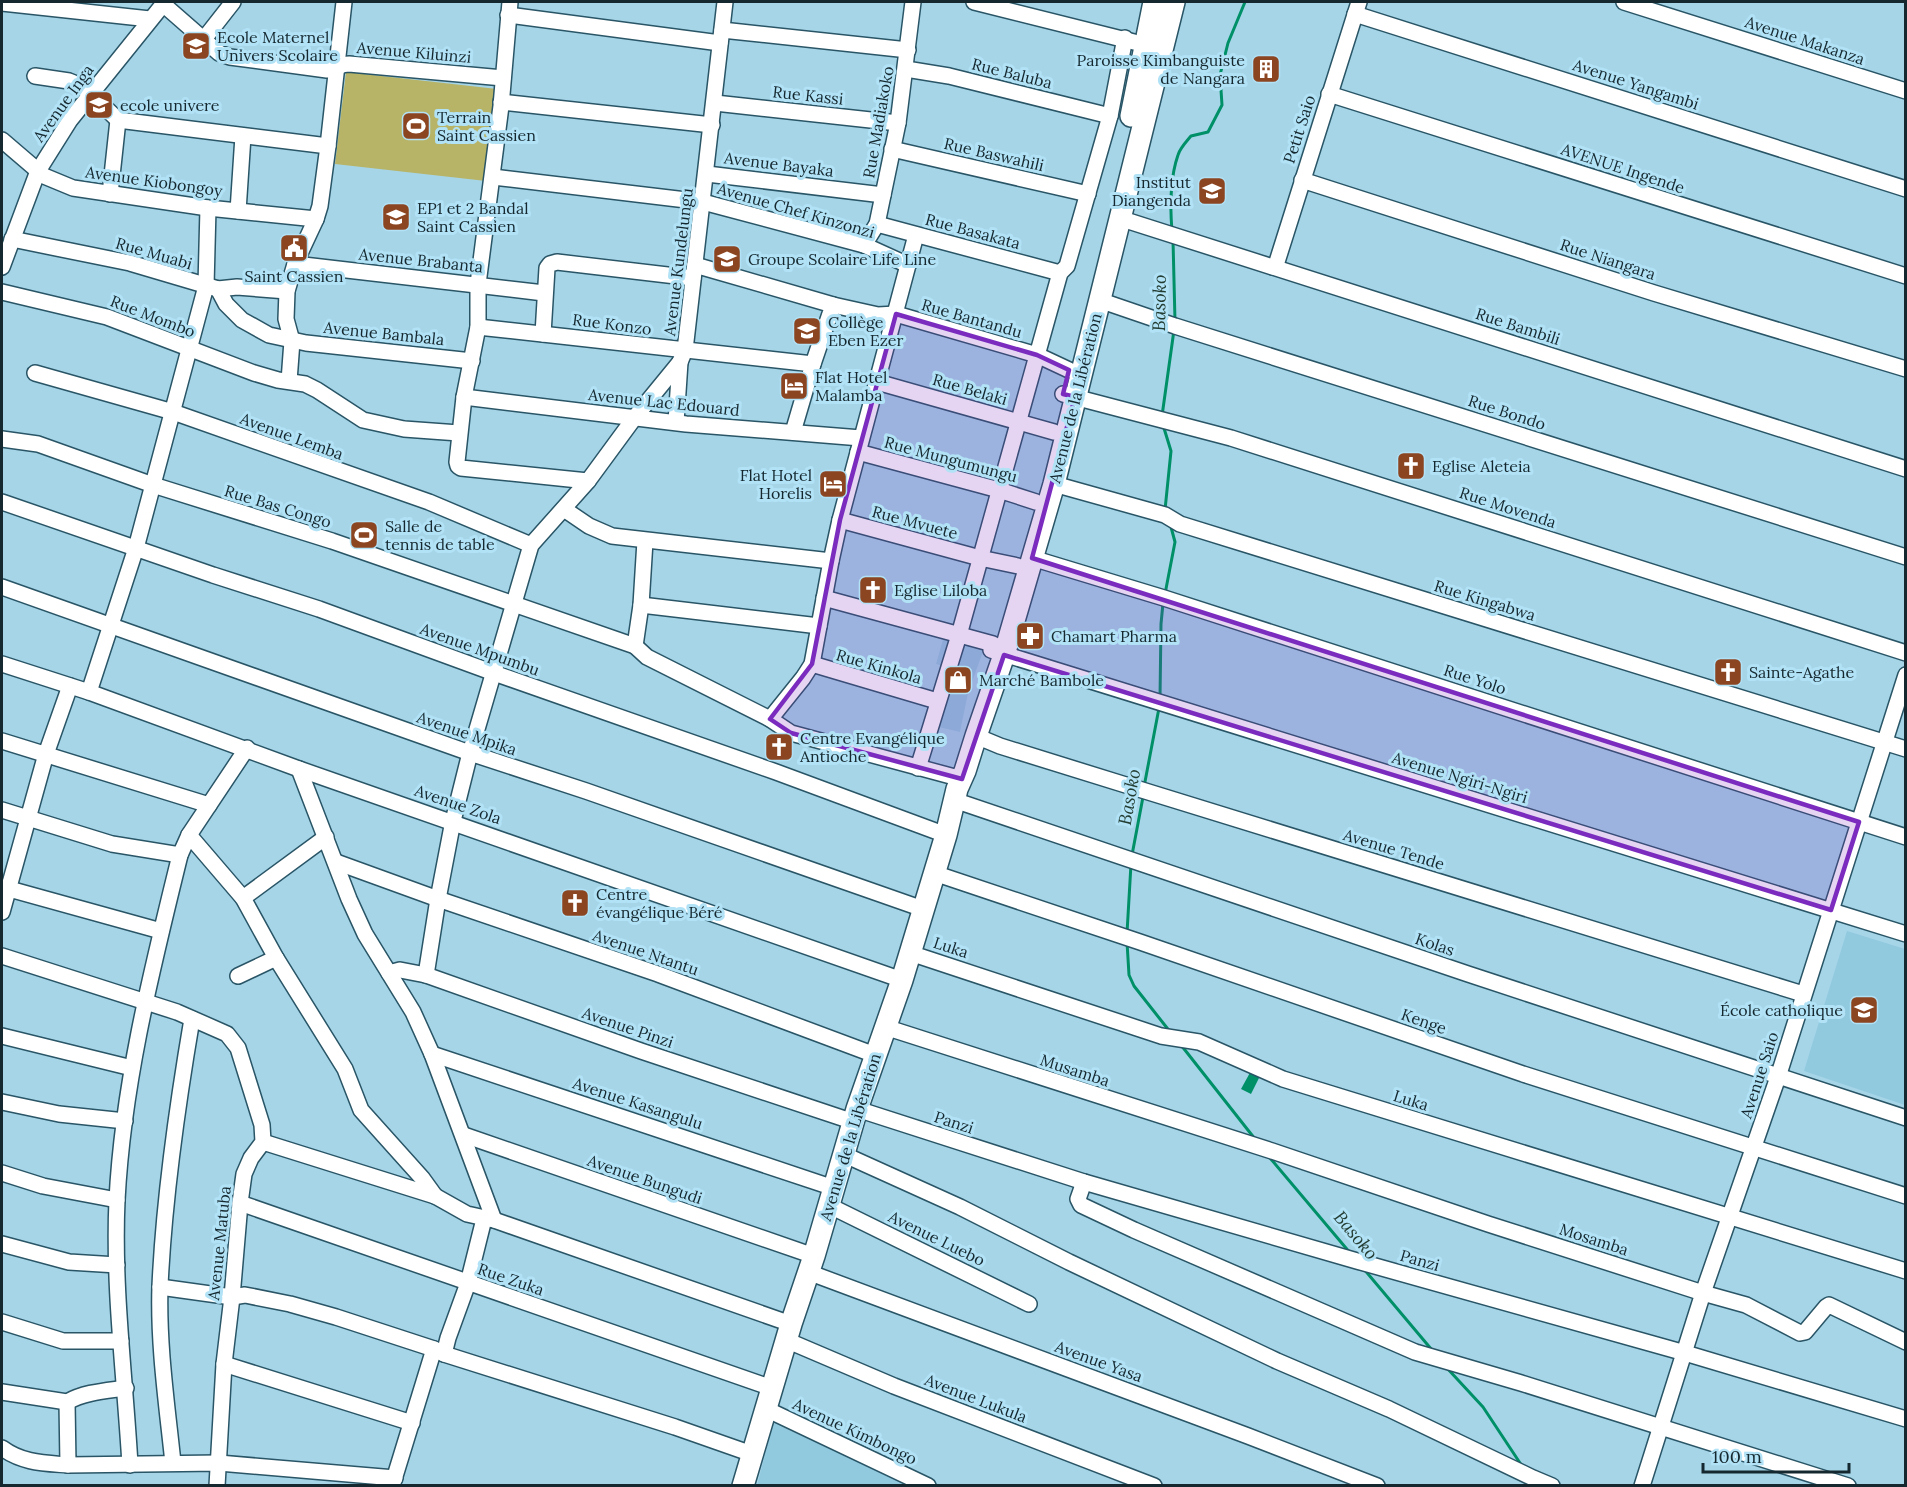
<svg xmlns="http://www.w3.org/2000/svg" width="1907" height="1487" font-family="Lora,serif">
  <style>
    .built { fill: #91c9df }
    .green { fill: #b8b467 }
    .water { fill: #009068 }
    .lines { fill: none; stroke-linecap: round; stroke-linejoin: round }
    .stream { stroke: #009068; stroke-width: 3 }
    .minor-casing { stroke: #295566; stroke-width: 18 }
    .highway-casing { stroke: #295566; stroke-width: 24 }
    .minor { stroke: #fff; stroke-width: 15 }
    .highway { stroke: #fff; stroke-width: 21 }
    .marked { fill: #7b2cbf; fill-opacity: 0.2; stroke: #7b2cbf; stroke-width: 4.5; stroke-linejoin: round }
    .labels { text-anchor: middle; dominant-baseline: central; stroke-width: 6; stroke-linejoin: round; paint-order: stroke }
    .poi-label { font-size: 16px; fill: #15282f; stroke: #b2e2f6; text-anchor: start }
    .street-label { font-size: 16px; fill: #15282f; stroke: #b2e2f6 }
    .water-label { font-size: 18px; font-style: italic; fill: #243d33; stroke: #b2e2f6 }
  </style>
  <rect width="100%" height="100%" fill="#a6d5e8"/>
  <!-- built -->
  <g class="built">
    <path d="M 944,636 L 985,646 L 968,693 L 960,732 L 930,725 L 948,667 L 936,664 Z"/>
    <path d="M 1847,931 L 1905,949 L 1905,1105 L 1804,1071 Z"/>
    <path d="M 773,1423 L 912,1485 L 757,1486 Z"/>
  </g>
  <!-- green -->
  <path class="green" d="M 346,72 L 497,89 L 486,181 L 335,164 Z"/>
  <!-- water -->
  <path class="water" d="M 1252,1069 L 1261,1074 L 1251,1094 L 1241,1089 Z"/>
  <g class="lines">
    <!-- stream -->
    <g class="stream">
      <path d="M 1172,231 C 1170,207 1170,178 1178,155 C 1180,148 1187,141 1191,136 L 1208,132 L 1222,105 L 1220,75 L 1228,43 L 1245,2"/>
      <path d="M 1173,240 L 1175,321"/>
      <path d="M 1162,416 L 1174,330"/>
      <path d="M 1163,425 L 1171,451 L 1165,510"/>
      <path d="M 1165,594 L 1175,542 L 1171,527"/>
      <path d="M 1160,698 L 1161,624 L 1163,603"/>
      <path d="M 1144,787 L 1159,708"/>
      <path d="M 1132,855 L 1143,797"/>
      <path d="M 1127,933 L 1131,864"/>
      <path d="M 1127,942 L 1129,975 L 1134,986 L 1171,1033"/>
      <path d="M 1181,1045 L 1255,1139"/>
      <path d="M 1270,1158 L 1351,1254"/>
      <path d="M 1363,1268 L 1432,1350"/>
      <path d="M 1446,1367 L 1483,1407 L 1522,1466"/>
    </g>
    <!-- minor casing -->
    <g class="minor-casing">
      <g id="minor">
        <path d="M 510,2 L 501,106 L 478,284 L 478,327 L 464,397 L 457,462 L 458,466 L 461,468 L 588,481"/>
        <path d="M 974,2 L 1134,42"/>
        <path d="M 1624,2 L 1906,91"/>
        <path d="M 2,3 L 150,19"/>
        <path d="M 163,4 L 219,53 L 230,57 L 327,70 C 335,69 341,64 349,64 L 503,78"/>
        <path d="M 1355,14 L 1906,189"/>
        <path d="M 508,15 L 720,43"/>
        <path d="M 722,30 L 908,50"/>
        <path d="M 204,39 L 233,2"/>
        <path d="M 906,69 L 949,76 L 1110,116"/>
        <path d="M 35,76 L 69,81 L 79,85 L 91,94 L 118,120 L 328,146"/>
        <path d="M 1329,94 L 1906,276"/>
        <path d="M 501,102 L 712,125"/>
        <path d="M 715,103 L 898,123"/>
        <path d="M 2,140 L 44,176 L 73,188 L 208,208 L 316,219"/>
        <path d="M 892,149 L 1088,194"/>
        <path d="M 707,174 L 883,195"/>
        <path d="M 493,177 L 703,202 L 864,245 L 908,265"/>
        <path d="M 1302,180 L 1654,293 L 1906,369"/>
        <path d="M 110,194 L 118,120"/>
        <path d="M 238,211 L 243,136"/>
        <path d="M 1119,218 L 1906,469"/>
        <path d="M 877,224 L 1060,273"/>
        <path d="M 12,239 L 130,263 L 218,289 L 237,287 L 287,291"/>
        <path d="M 864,245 L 877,224 L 898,123 L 913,2"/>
        <path d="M 295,264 L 544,293"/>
        <path d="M 695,265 L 833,305 L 813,364 L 793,432"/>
        <path d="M 2,267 L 38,171 L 70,120 L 165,2"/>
        <path d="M 1273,267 L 1276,265 L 1359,2"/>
        <path d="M 218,289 L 226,304 L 242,320 L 269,335 L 306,343 L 472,361"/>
        <path d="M 2,292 L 107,317 L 254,373 L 278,380 L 305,384 L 317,390 L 363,420 L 404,429 L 459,433"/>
        <path d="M 1099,300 L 1175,326 L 1906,557"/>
        <path d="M 833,305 L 878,315 L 896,314 L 1037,355 L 1069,370"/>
        <path d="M 478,327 L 813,364"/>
        <path d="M 543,334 L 547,268 L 550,264 L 557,262 L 693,278"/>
        <path d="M 35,373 L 173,412 L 429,502 L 531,545"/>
        <path d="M 289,381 L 292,341 L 286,319 L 287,291 L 295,264 L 316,219 L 320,206 L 328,146 L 344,2"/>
        <path d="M 877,382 L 1054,432"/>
        <path d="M 1063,394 L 1231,438 L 1906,653"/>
        <path d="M 464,397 L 686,424 L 861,438"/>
        <path d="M 676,422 L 680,362"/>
        <path d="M 2,439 L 38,444 L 153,485 L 332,541 L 635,646 L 647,657 L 770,719 L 791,733 L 962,779"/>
        <path d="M 858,452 L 999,490 L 1036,502"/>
        <path d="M 1054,484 L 1165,515 L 1180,524 L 1906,749"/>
        <path d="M 2,502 L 213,575 L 319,609 L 494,673 L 776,772 L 946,835"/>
        <path d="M 564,509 L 589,526 L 612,536 L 831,561"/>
        <path d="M 840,520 L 980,558 L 1018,566"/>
        <path d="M 1032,558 L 1164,598 L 1906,837"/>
        <path d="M 2,587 L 470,753 L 586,791 L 923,909"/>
        <path d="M 824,598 L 993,644"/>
        <path d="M 641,605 L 819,626"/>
        <path d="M 635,646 L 641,605 L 645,541"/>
        <path d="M 991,650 L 1906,934"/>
        <path d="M 2,664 L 89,692 L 299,769 L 902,980"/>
        <path d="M 812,664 L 937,701"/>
        <path d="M 89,692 L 136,548 L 206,286 L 208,208"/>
        <path d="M 770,719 L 803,678 L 812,664 L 831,561 L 840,520 L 916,235"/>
        <path d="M 976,736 L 1000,746 L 1129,786 L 1803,994"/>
        <path d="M 2,741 L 209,805"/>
        <path d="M 918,768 L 959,635 L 1060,273 L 1067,266 L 1110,116 L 1125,38"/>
        <path d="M 299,769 L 349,899 L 365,934 L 413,1012 L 432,1054 L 494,1220"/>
        <path d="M 954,800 L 1468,974 L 1906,1118"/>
        <path d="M 2,810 L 112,844 L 180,855"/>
        <path d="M 189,835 L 243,898 L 276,958 L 345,1069 L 361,1110 L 422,1178 L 435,1196"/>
        <path d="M 336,862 L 438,899 L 658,974 L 875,1055"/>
        <path d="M 934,873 L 1140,942 L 1523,1074 L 1906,1196"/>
        <path d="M 2,887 L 161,931"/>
        <path d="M 243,898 L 326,837"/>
        <path d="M 2,912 L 46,754 L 70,686"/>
        <path d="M 910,953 L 1161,1036 L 1199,1042 L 1283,1079 L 1906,1271"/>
        <path d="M 2,956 L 177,1012 L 227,1034 L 238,1048 L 262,1125 L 263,1142 L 251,1158 L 244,1174 L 240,1203 L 232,1297 L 224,1364 L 217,1486"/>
        <path d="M 389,973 L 400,970 L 426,975 L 641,1051 L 854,1122"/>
        <path d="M 426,975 L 438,899 L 453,821 L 470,753 L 531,545 L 588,481 L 635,417 L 680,362 L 685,350 L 725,2"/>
        <path d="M 238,976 L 276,958"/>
        <path d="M 885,1027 L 1272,1151 L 1488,1224 L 1703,1293 L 1746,1305 L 1800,1333 L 1805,1332 L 1826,1307 L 1829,1305 L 1906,1342"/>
        <path d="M 2,1036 L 132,1068"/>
        <path d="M 432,1054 L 834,1188"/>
        <path d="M 2,1102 L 59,1114 L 125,1121"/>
        <path d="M 857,1109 L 1084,1182 L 1357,1261 L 1685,1353 L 1906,1419"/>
        <path d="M 464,1135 L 814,1256"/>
        <path d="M 263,1142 L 435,1196 L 467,1214 L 494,1220 L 791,1324"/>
        <path d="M 845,1155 L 960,1207 L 1069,1262 L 1277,1361 L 1389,1409 L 1533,1478 L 1552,1486"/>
        <path d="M 2,1173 L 43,1186 L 117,1200"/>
        <path d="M 1084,1182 L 1078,1199 L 1081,1205 L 1134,1230 L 1415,1352 L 1521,1383 L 1848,1486"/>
        <path d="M 240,1203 L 772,1388"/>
        <path d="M 828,1205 L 1029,1304"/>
        <path d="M 2,1244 L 69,1262 L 117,1265"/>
        <path d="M 808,1272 L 1248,1436 L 1377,1486"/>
        <path d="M 160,1287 L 232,1297 L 245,1295 L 290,1304 L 336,1317 L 434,1349 L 444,1354 L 675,1427 L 752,1454"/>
        <path d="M 2,1322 L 63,1341 L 121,1341"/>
        <path d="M 786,1340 L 894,1386 L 1154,1486"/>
        <path d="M 444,1354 L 448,1338 L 468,1283 L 484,1219"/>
        <path d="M 224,1364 L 412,1423"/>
        <path d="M 2,1392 L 67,1402 C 85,1392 105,1391 126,1388"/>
        <path d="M 67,1402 L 68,1465 L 219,1463 L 395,1478"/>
        <path d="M 766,1409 L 928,1486"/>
        <path d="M 2,1448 C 22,1463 44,1463 68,1465"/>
        <path d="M 173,1463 C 167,1405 158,1345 160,1286 C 164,1197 177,1107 192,1019"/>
        <path d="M 130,1465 C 125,1377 113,1288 117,1200 C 123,1083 152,969 180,855 L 189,835 L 247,748"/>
        <path d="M 392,1486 L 434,1349"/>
        <path d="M 1642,1486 L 1703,1293 L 1778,1077 L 1906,675"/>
      </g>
    </g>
    <!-- highway casing -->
    <g class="highway-casing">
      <g id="highway">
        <path d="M 1131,116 L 1154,2"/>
        <path d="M 743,1486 L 791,1324 L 814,1256 L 857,1109 L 902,980 L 946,835 L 957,789 L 965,771 L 976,736 L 1004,655 L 1054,484 L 1174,2"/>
      </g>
    </g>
    <!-- minor -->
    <use href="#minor" class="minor"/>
    <!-- highway -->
    <use href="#highway" class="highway"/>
  </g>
  <!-- marked area -->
  <path class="marked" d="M 896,314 L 1037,355 L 1069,370 L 1063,394 L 1075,397 L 1032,558 L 1859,822 L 1831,910 L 1004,655 L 962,779 L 791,733 L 770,719 L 812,664 L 840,520 Z"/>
  <!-- icons -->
  <defs>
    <g id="school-square" transform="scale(1.5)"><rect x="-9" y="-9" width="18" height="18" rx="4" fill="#8c4521" stroke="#b2e2f6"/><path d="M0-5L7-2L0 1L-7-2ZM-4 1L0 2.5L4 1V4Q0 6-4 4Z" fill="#fff"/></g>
    <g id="building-square" transform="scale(1.5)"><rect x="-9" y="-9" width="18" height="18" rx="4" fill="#8c4521" stroke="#b2e2f6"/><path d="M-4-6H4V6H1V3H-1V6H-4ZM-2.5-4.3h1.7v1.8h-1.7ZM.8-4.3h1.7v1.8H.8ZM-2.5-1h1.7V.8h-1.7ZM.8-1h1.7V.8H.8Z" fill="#fff"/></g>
    <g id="university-square" transform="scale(1.5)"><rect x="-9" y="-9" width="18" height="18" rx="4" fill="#8c4521" stroke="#b2e2f6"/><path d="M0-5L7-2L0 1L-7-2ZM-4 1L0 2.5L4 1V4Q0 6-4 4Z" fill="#fff"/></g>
    <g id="stadium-square" transform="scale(1.5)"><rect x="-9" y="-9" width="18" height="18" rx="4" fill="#8c4521" stroke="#b2e2f6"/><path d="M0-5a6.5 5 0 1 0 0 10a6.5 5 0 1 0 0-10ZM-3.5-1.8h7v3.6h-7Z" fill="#fff"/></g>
    <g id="civic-square" transform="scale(1.5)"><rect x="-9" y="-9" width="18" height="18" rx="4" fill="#8c4521" stroke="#b2e2f6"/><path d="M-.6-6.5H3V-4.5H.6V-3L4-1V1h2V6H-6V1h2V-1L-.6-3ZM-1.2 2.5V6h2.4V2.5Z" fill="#fff"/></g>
    <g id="hotel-square" transform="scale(1.5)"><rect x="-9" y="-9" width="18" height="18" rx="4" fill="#8c4521" stroke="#b2e2f6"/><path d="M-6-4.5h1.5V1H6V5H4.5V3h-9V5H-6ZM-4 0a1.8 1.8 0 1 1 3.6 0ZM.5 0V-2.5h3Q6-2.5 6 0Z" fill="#fff"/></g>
    <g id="church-square" transform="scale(1.5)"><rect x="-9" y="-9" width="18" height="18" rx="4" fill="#8c4521" stroke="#b2e2f6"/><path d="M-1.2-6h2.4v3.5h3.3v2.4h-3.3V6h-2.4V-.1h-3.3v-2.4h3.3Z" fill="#fff"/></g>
    <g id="pharmacy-square" transform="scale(1.5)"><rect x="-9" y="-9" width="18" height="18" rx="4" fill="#8c4521" stroke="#b2e2f6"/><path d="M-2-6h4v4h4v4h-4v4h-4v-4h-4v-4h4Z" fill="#fff"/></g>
    <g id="shop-square" transform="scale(1.5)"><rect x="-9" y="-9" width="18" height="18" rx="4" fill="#8c4521" stroke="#b2e2f6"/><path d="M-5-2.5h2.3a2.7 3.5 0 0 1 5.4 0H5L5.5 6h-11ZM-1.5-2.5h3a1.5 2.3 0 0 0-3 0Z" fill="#fff"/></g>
  </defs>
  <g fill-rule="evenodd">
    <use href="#school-square" x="196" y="46"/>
    <use href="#building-square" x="1266" y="69"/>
    <use href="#university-square" x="99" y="105"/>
    <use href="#stadium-square" x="416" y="126"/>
    <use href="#school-square" x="1212" y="191"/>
    <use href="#school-square" x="396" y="217"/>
    <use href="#civic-square" x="294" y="248"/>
    <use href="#school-square" x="727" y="259"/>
    <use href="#school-square" x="807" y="331"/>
    <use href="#hotel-square" x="794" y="386"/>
    <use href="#church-square" x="1411" y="466"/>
    <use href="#hotel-square" x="833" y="484"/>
    <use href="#stadium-square" x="364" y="535"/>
    <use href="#church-square" x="873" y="590"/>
    <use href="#pharmacy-square" x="1030" y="636"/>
    <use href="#church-square" x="1728" y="672"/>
    <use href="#shop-square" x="958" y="680"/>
    <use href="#church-square" x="779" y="747"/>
    <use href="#church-square" x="575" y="903"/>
    <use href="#school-square" x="1864" y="1010"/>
  </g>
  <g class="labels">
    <!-- poi labels -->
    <g class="poi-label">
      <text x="217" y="37">Ecole Maternel<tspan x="217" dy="18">Univers Scolaire</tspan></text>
      <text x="1245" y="60" text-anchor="end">Paroisse Kimbanguiste<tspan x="1245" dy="18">de Nangara</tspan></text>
      <text x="120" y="105">ecole univere</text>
      <text x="437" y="117">Terrain<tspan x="437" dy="18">Saint Cassien</tspan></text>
      <text x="1191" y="182" text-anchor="end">Institut<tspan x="1191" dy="18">Diangenda</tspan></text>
      <text x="417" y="208">EP1 et 2 Bandal<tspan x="417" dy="18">Saint Cassien</tspan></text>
      <text x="748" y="259">Groupe Scolaire Life Line</text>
      <text x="294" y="276" text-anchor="middle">Saint Cassien</text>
      <text x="828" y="322">Collège<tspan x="828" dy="18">Eben Ezer</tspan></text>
      <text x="815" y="377">Flat Hotel<tspan x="815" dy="18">Malamba</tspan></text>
      <text x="1432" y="466">Eglise Aleteia</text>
      <text x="812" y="475" text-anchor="end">Flat Hotel<tspan x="812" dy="18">Horelis</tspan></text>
      <text x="385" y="526">Salle de<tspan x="385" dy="18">tennis de table</tspan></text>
      <text x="894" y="590">Eglise Liloba</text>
      <text x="1051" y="636">Chamart Pharma</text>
      <text x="1749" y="672">Sainte-Agathe</text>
      <text x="979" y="680">Marché Bambole</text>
      <text x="800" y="738">Centre Evangélique<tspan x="800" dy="18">Antioche</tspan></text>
      <text x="596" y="894">Centre<tspan x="596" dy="18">évangélique Béré</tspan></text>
      <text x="1843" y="1010" text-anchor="end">École catholique</text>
    </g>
    <!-- street labels -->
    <g class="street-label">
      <text transform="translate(1805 40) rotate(18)">Avenue Makanza</text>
      <text transform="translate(414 52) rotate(5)">Avenue Kiluinzi</text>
      <text transform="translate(1012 73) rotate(14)">Rue Baluba</text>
      <text transform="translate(1636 84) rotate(18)">Avenue Yangambi</text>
      <text transform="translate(808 95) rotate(6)">Rue Kassi</text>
      <text transform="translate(63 103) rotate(-54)">Avenue Inga</text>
      <text transform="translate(878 122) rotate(-80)">Rue Madiakoko</text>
      <text transform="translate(1299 129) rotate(-72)">Petit Saio</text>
      <text transform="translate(994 154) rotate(13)">Rue Baswahili</text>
      <text transform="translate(779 164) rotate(7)">Avenue Bayaka</text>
      <text transform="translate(1623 168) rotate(18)">AVENUE Ingende</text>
      <text transform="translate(154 181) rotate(8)">Avenue Kiobongoy</text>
      <text transform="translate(796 210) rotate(16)">Avenue Chef Kinzonzi</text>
      <text transform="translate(973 231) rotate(15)">Rue Basakata</text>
      <text transform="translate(154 253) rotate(16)">Rue Muabi</text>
      <text transform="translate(1608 259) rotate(18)">Rue Niangara</text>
      <text transform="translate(421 260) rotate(6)">Avenue Brabanta</text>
      <text transform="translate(678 262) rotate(-83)">Avenue Kundelungu</text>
      <text transform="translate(153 316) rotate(21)">Rue Mombo</text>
      <text transform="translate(972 318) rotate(16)">Rue Bantandu</text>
      <text transform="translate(612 324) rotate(7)">Rue Konzo</text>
      <text transform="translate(1518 326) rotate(18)">Rue Bambili</text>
      <text transform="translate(384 333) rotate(6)">Avenue Bambala</text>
      <text transform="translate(970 389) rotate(16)">Rue Belaki</text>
      <text transform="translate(1075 398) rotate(-76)">Avenue de la Libération</text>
      <text transform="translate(664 402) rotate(6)">Avenue Lac Edouard</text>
      <text transform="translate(1507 412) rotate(18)">Rue Bondo</text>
      <text transform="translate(292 436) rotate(20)">Avenue Lemba</text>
      <text transform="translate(951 459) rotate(15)">Rue Mungumungu</text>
      <text transform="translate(278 506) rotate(17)">Rue Bas Congo</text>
      <text transform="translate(1508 507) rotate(18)">Rue Movenda</text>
      <text transform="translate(915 522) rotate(15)">Rue Mvuete</text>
      <text transform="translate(1485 600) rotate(17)">Rue Kingabwa</text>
      <text transform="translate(480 649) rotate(20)">Avenue Mpumbu</text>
      <text transform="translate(879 666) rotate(16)">Rue Kinkola</text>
      <text transform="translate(1475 679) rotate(18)">Rue Yolo</text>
      <text transform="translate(467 733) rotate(19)">Avenue Mpika</text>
      <text transform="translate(1460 777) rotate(17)">Avenue Ngiri-Ngiri</text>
      <text transform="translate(458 804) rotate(19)">Avenue Zola</text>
      <text transform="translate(1394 849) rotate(17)">Avenue Tende</text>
      <text transform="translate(1435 944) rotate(19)">Kolas</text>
      <text transform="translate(951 947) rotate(18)">Luka</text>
      <text transform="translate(646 952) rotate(19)">Avenue Ntantu</text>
      <text transform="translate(1424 1021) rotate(19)">Kenge</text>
      <text transform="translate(628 1027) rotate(19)">Avenue Pinzi</text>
      <text transform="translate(1075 1070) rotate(18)">Musamba</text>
      <text transform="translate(1759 1075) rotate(-72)">Avenue Saio</text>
      <text transform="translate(1411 1100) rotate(17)">Luka</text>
      <text transform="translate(638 1103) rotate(18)">Avenue Kasangulu</text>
      <text transform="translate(954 1122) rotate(18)">Panzi</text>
      <text transform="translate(850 1137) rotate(-73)">Avenue de la Libération</text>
      <text transform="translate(645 1179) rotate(19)">Avenue Bungudi</text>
      <text transform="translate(937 1238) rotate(26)">Avenue Luebo</text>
      <text transform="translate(1594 1239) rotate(18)">Mosamba</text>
      <text transform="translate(219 1243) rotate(-84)">Avenue Matuba</text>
      <text transform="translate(1420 1260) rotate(16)">Panzi</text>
      <text transform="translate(511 1279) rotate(19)">Rue Zuka</text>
      <text transform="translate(1099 1361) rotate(20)">Avenue Yasa</text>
      <text transform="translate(976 1398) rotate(21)">Avenue Lukula</text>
      <text transform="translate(855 1431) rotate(25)">Avenue Kimbongo</text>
    </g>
    <!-- water labels -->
    <g class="water-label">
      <text transform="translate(1159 303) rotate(-89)">Basoko</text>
      <text transform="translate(1129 797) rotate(-80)">Basoko</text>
      <text transform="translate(1356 1235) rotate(50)">Basoko</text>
    </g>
  </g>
  <!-- border -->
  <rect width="1907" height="1487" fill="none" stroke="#15282f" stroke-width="6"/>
  <!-- scale -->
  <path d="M1703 1463v9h146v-9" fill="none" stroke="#15282f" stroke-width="3"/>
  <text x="1712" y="1463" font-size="18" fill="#15282f" stroke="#b2e2f6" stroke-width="4.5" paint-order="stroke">100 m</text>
</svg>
